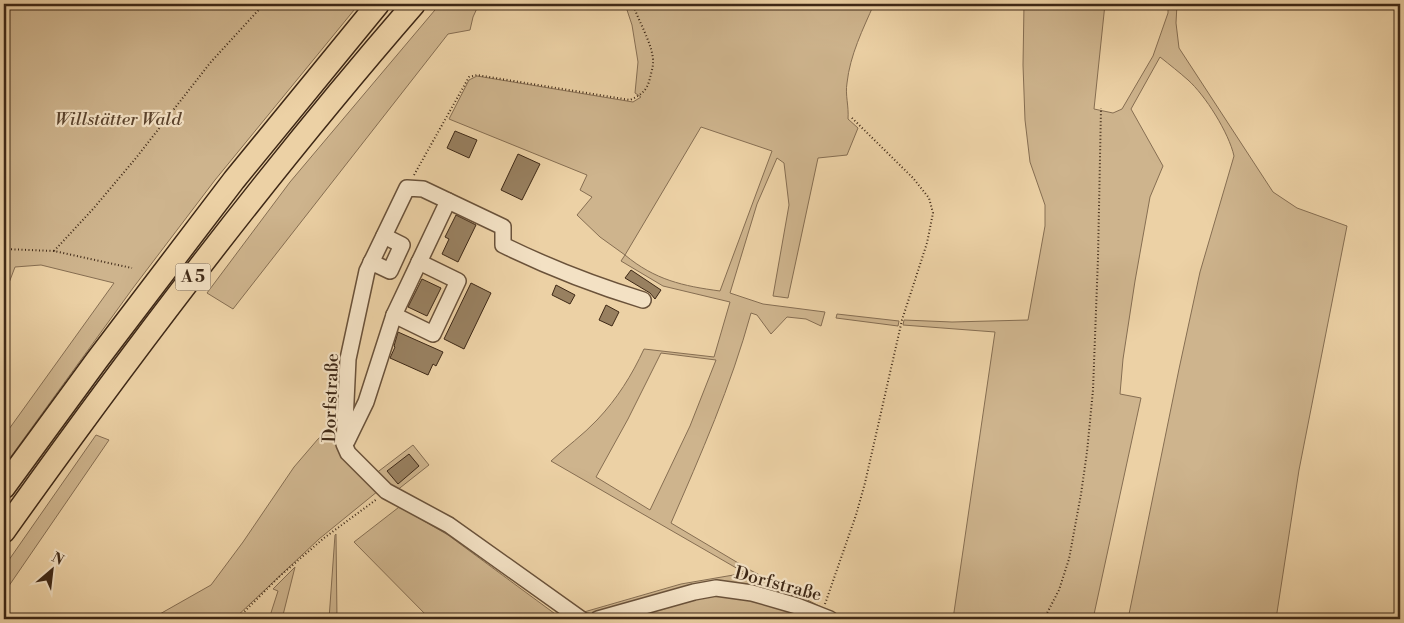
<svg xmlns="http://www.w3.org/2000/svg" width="1404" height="623" font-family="'Libre Bodoni',serif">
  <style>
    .green { fill: #ceb48d; stroke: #866e52; fill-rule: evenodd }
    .building { fill: #988060; stroke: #3e2816 }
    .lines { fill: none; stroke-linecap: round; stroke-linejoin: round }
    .minor-casing { stroke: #6a523a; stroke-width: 18 }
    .highway-casing { stroke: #3e2816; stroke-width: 25 }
    .path { stroke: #3e2816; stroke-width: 2; stroke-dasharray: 1 2.5; stroke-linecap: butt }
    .minor { stroke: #f3e1c4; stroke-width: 15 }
    .highway { stroke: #ecd1a5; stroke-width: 22 }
    .labels { text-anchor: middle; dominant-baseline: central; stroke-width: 4.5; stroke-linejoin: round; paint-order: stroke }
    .shield { fill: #f3e1c4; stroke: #74604a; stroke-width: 1 }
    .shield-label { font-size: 16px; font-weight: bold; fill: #3e2816 }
    .park-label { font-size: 18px; font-style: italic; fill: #5b442e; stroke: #f3e1c4 }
    .street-label { font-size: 18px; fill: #3e2816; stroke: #f3e1c4 }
  </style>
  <rect width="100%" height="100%" fill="#ecd1a5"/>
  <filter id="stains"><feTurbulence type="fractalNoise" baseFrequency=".004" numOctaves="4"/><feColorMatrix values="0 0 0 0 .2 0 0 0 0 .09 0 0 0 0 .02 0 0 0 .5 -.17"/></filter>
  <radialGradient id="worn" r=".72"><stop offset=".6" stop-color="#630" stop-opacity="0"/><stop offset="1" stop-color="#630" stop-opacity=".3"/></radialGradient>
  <!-- green -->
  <g class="green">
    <path d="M 4,4 L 359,4 L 215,180 L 133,288 L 4,466 L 4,436 L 114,283 L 41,265 L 15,267 L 4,296 Z"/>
    <path d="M 440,4 L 479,4 L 473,17 L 470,30 L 448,34 L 233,309 L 207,293 L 290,182 Z"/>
    <path d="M 625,4 L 874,4 C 863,29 850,55 847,83 C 845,95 849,106 848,119 L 858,128 L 847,155 L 818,158 L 788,298 L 773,296 L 789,205 L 784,163 L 777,158 L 757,204 L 730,293 L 763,304 L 825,312 L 821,326 L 806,319 L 787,317 L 771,334 L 757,315 L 751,313 C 731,386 701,454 671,523 L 750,570 L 821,607 L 734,586 L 594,614 L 584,612 L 681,584 L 745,573 L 551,461 C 566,447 583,435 597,420 C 617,399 632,375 644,349 L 714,357 L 730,302 L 663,286 L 621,261 L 625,255 L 600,237 L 577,215 L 592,197 L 580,190 L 587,175 L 449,119 L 469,80 L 477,76 L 633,102 L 641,97 L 635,93 L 638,62 L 632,25 ZM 701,127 L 772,151 L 720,291 C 683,286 655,280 625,255 ZM 661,353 L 716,360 L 690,426 L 650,510 L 596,477 L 628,419 Z"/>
    <path d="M 1024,4 L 1105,4 L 1094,109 L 1113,113 L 1122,109 L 1153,56 L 1168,13 L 1168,4 L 1177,4 L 1176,23 L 1179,48 L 1273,192 L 1297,208 L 1347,226 L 1299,470 L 1276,619 L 1128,619 L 1179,369 L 1200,272 L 1234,156 C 1229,133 1205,95 1188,80 C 1179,72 1170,65 1160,57 L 1131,109 L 1163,166 L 1150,197 L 1135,281 L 1123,359 L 1120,394 L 1141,398 L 1093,619 L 953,619 L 995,332 L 903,325 L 904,320 L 952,322 L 1028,320 L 1045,226 L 1045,205 L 1030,162 L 1025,120 L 1023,65 Z"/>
    <path d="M 837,314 L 899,321 L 898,326 L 836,318 Z"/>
    <path d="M 342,418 L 337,444 L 378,491 L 319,539 L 234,619 L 151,619 L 211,585 L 243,542 L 294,467 L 318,439 Z"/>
    <path d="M 96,435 L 109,440 L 4,593 L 4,567 Z"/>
    <path d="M 413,445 L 429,465 L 396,491 L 375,474 Z"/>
    <path d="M 403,504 L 417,511 L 412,514 L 448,535 L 562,619 L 430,619 L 354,542 Z"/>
    <path d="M 336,534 L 337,619 L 329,619 L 335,535 Z"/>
    <path d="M 295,567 L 282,619 L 269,619 L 278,591 L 273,589 Z"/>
    <path d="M 717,593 L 752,598 L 814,616 L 797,619 L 611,619 Z"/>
  </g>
  <!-- building -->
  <g class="building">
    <path d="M 455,131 L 477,140 L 469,158 L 447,148 Z"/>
    <path d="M 518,154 L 540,164 L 522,200 L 501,190 Z"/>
    <path d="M 456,215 L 476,225 L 458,262 L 442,254 L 449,239 L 445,237 Z"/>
    <path d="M 631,270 L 661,290 L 655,299 L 650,293 L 625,278 Z"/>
    <path d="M 422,279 L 441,288 L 427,316 L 408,307 Z"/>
    <path d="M 471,283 L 491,293 L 464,349 L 444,339 Z"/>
    <path d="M 556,285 L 575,295 L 570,304 L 552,295 Z"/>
    <path d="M 606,305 L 619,312 L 612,326 L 599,320 Z"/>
    <path d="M 398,332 L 443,352 L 436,366 L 433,364 L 428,375 L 390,358 L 395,347 L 394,346 Z"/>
    <path d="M 409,454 L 419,466 L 398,484 L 387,471 Z"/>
  </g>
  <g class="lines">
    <!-- minor casing -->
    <g class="minor-casing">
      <g id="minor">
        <path d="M 371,262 L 390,271 L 402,245 L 384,236"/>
        <path d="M 394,315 L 433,334 L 458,281 L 419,262"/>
        <path d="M 347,441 L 366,402 L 394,315 L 448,201"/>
        <path d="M 581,619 L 449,525 L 386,491 L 348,453 L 344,444 L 348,359 L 367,271 L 407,188 L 423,189 L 503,227 L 503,245 C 548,267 594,285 643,300"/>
        <path d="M 598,619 L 694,592 L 716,588 L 752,593 L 797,606 L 830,619"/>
      </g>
    </g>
    <!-- highway casing -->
    <g class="highway-casing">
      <g id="highway">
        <path d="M 4,487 L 97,360 L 234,180 L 378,4"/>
        <path d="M 4,531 C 133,350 268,172 414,4"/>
      </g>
    </g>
    <!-- path -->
    <g class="path">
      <path d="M 414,175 L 469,77 L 477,75 L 630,100 C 641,95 647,91 650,78 C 651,73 653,68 653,63 C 654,46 638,21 633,4"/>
      <path d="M 4,249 L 54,251 L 132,268"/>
      <path d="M 54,251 L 93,209 L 136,158 L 210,63 L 264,4"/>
      <path d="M 825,604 L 856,515 L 865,483 L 902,320 L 927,243 L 933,213 L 929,198 L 913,178 L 851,117"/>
      <path d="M 237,619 L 280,576 L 324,538 L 377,499"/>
      <path d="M 1044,619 L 1059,590 L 1069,559 L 1081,494 L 1087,452 L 1093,390 L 1098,258 L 1101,108"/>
    </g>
    <!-- minor -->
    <use href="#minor" class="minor"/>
    <!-- highway -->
    <use href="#highway" class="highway"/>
  </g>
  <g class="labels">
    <!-- shield labels -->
    <rect class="shield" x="175.5" y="263.5" width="35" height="27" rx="4"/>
    <g class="shield-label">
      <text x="193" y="277">A 5</text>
    </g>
    <!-- park labels -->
    <g class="park-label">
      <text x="118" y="119">Willstätter Wald</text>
    </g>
    <!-- street labels -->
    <g class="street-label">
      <text transform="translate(331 398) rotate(-88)">Dorfstraße</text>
      <text transform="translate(778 584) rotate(15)">Dorfstraße</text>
    </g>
  </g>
  <!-- margin -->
  <rect width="1404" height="623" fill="none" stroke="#ecd1a5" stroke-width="20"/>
  <rect x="5" y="5" width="1394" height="613" fill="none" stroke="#3e2816" stroke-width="2.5"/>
  <rect x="10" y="10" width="1384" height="603" fill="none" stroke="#3e2816"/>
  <!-- north arrow -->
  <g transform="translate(52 570) rotate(28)" stroke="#f3e1c4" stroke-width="4" paint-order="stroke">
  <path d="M0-4L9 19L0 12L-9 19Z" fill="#3e2816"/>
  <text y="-8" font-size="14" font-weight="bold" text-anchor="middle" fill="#3e2816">N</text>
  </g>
  <rect width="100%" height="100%" filter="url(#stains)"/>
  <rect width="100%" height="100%" fill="url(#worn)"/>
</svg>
